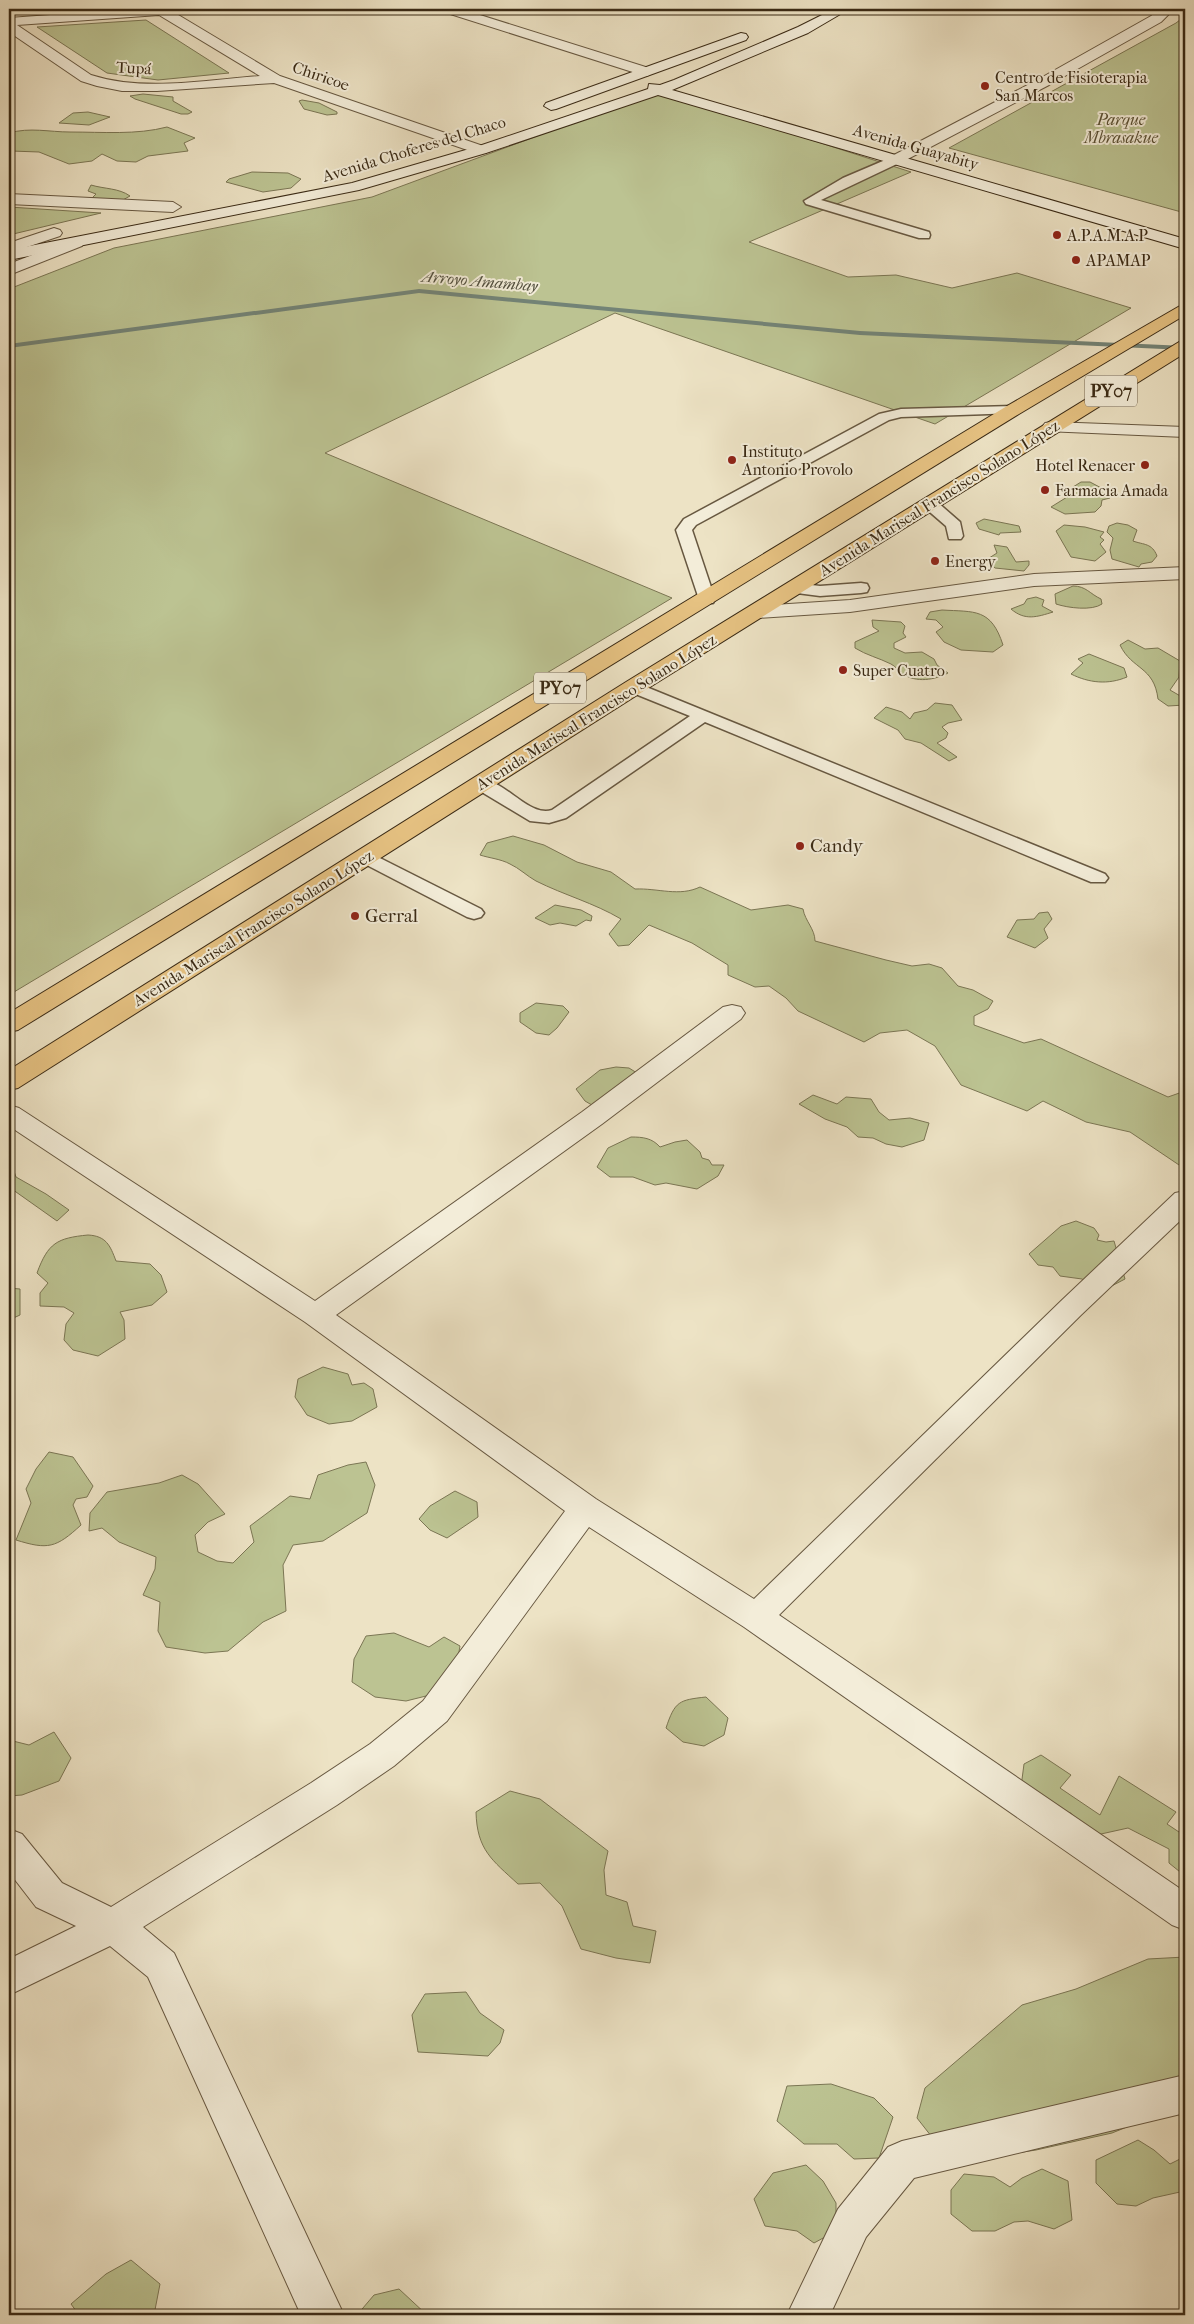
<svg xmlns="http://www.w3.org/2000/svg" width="1194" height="2324" font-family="'IM FELL French Canon',serif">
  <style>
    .green { fill: #bcc392; stroke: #7b7654 }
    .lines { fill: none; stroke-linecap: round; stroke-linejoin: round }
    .stream { fill: #738376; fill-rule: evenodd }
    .lane-casing { stroke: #675841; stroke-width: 3 }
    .street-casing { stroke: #675841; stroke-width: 2 }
    .secondary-casing { stroke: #3a2a15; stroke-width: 2 }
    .primary-casing { stroke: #3a2a15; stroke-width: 2 }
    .lane { fill: #f3edd9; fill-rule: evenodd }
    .street { fill: #f3edd9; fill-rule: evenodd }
    .secondary { fill: #f3edd9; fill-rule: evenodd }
    .primary { fill: #e6c282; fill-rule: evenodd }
    .poi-dot { fill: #8f2418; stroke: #f3edd9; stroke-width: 2 }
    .labels { text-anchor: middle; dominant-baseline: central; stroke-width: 4; stroke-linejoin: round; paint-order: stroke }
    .far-street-label { font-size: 16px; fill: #3a2a15; stroke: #f3edd9 }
    .far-poi-label { font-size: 16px; fill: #3a2a15; stroke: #f3edd9; text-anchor: start }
    .far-park-label { font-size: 16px; font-style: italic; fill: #5a5034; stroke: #f3edd9 }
    .far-water-label { font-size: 16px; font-style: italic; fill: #524f3e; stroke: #f3edd9 }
    .shield { fill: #f3edd9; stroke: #726450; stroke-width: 1 }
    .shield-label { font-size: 18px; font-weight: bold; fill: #3a2a15 }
    .poi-label { font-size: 19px; fill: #3a2a15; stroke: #f3edd9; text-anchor: start }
  </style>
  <rect width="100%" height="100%" fill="#ede3c5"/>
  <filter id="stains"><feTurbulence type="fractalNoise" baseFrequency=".004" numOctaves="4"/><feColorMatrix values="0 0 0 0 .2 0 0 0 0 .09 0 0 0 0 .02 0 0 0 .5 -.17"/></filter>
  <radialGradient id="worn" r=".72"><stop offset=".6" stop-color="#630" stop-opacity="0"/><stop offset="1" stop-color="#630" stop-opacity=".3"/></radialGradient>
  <!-- green -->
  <g class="green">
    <path d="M 1185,16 L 1185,213 L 949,148 L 1176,23 Z"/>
    <path d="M 146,20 L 229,73 L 158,80 L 107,73 L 37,27 Z"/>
    <path d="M 659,91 L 911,172 L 749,242 L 848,277 L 896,275 L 952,288 L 1017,273 L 1131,308 L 935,424 L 615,313 L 325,453 L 672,598 L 9,995 L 9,289 L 114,248 L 372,197 Z"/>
    <path d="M 143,94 L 173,97 L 173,101 L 192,112 L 188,114 L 181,114 L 135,99 L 130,96 Z"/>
    <path d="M 302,100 L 319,103 L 337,112 L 337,114 L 327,115 L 304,109 L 299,101 Z"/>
    <path d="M 88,112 L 110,117 L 89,125 L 59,123 L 73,113 Z"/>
    <path d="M 167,127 L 195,138 L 184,143 L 188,151 L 148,156 L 136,162 L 117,161 L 102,154 L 92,161 L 69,164 L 39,152 L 11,151 L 9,133 C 30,127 49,132 70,132 C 102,132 137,135 167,127 Z"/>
    <path d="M 252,172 L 288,173 L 301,179 L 291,188 L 263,192 L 226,182 L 229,179 Z"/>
    <path d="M 91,185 C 104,189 119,188 130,196 L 121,201 L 92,198 L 96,194 L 88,191 Z"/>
    <path d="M 9,207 L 101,213 L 9,235 Z"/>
    <path d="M 1081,482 L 1090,482 L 1107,491 L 1110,498 L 1102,500 L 1101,506 L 1095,512 L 1065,514 L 1051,507 L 1080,489 L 1073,487 Z"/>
    <path d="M 984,519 L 1019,526 L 1021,532 L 1000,533 L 999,535 L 979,529 L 976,523 Z"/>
    <path d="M 1117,523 L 1128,525 L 1137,530 L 1133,541 C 1144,545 1152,543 1157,556 L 1152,562 L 1141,564 L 1139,567 L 1112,559 L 1110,550 L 1113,538 L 1107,532 L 1109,526 Z"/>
    <path d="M 1064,525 L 1085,527 L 1104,532 L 1100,537 L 1104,540 L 1100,544 L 1106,552 L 1095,561 L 1071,557 L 1056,531 Z"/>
    <path d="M 994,545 L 1007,547 L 1016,562 L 1029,561 L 1029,565 L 1024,571 L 995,568 L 986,560 L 997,553 Z"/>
    <path d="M 1073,586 C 1086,586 1090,594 1101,599 L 1102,604 C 1092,611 1068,608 1056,604 L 1055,594 Z"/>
    <path d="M 1036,597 L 1044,600 L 1042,606 L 1053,612 C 1037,617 1025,621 1011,609 L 1024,604 L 1027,599 Z"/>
    <path d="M 942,610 C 975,612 991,608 1003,645 L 993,652 L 961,650 L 944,642 L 936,632 L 943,627 L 936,620 L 926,619 L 930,612 Z"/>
    <path d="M 872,620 L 901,622 L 905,626 L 903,633 L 906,637 L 894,643 L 894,648 L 905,653 L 922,652 L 934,659 L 937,665 L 948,673 C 935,680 916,683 903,674 C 899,671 895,666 891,664 C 879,658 866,655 855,648 L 855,642 L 879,631 L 873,627 Z"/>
    <path d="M 1128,640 L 1145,649 L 1158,648 L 1180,661 L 1179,677 L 1170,690 L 1182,697 L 1185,705 L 1168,706 L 1158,699 C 1154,666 1132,670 1120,645 Z"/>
    <path d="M 1089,654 L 1124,668 L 1127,677 C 1108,685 1089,683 1071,674 L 1083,663 L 1078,659 Z"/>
    <path d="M 935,703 L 952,705 L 962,720 L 948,723 L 942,727 L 948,733 L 946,738 L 937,743 L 957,757 L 949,761 L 921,743 L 905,739 L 898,730 L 874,718 L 886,707 L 902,712 L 910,719 L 914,713 L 927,710 Z"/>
    <path d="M 513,836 L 544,845 L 577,862 L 611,872 L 635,889 C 658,888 679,897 700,887 L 751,910 L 788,905 L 803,909 C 805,921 815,929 815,941 L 886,960 L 912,966 L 929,964 L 942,968 L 958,986 L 973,990 L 993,1001 L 988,1009 L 974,1016 L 974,1025 L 1024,1043 L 1041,1039 L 1168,1097 L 1185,1091 L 1185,1169 L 1130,1132 L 1086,1122 L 1043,1101 L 1027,1111 L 961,1085 L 935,1046 L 907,1030 L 880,1033 L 864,1042 L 798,1011 L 786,998 L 769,986 L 755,987 L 728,975 L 728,965 L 692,943 L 649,925 L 629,945 L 618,946 L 609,934 L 621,919 C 594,903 564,895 536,881 C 527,876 519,868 510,864 C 501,859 489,858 480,855 L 487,843 Z"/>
    <path d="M 555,905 L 581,910 L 592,916 L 591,921 L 586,920 L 576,926 L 560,923 L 550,925 L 535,918 Z"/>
    <path d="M 1048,912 L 1052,919 L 1044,929 L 1048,938 L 1035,948 L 1007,937 L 1017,920 L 1034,919 L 1039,913 Z"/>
    <path d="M 536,1003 L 563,1006 L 569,1012 L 557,1028 L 549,1035 L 536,1033 L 520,1022 L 520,1013 Z"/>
    <path d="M 616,1067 L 629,1068 L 637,1073 L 597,1108 L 585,1101 L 576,1089 L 600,1070 Z"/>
    <path d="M 813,1095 L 837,1104 L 846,1097 L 871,1099 L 879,1112 L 889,1120 L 910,1118 L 929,1123 L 924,1140 L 902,1147 L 886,1144 L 873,1138 L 858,1137 L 847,1127 L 825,1119 L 799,1104 Z"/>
    <path d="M 631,1137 C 643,1137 652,1138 660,1147 L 675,1142 L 687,1140 L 700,1152 L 702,1158 L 709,1160 L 712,1165 L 724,1165 L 718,1176 L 697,1189 L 666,1183 L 655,1185 L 633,1177 L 610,1177 L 597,1167 L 608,1148 Z"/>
    <path d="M 9,1157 L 16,1177 L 46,1194 L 69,1210 L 57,1221 L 9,1187 Z"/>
    <path d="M 1076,1221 L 1094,1228 L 1099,1235 L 1097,1240 L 1106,1242 L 1114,1241 L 1125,1279 L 1102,1291 L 1082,1279 L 1060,1276 L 1053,1267 L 1038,1265 L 1029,1254 L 1061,1226 Z"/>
    <path d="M 88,1235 C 106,1236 110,1245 116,1261 L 150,1264 L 161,1275 L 167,1292 L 152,1305 L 120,1312 L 124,1320 L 125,1339 L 98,1356 L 73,1350 L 64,1340 L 66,1324 L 74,1313 L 64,1307 L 40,1306 L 40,1293 L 48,1283 L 37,1273 C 48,1243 57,1238 88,1235 Z"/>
    <path d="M 9,1288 L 20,1289 L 20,1315 L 9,1320 Z"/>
    <path d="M 323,1367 L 348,1374 L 352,1385 L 364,1383 L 373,1389 L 377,1407 L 352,1421 L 329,1424 L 307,1415 L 295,1397 L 298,1379 Z"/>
    <path d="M 49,1452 L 73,1457 L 93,1486 L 87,1497 L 76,1499 L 73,1505 L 81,1525 C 56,1548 48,1550 16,1540 L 31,1503 L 26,1489 L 36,1469 Z"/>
    <path d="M 366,1462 L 375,1485 L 367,1513 L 323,1541 L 293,1545 L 283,1565 L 286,1611 L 263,1622 L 228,1651 L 205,1653 L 166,1647 L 158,1631 L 160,1602 L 143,1595 L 155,1569 L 156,1557 L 119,1542 L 102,1528 L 89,1531 L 90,1513 L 107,1492 L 159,1483 L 182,1475 L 198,1484 L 225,1514 L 208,1522 L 195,1535 L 198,1552 L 217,1561 L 233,1563 L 254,1542 L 250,1526 L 290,1496 L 310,1499 L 318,1475 L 348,1465 Z"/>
    <path d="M 455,1491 L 477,1502 L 478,1517 L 447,1538 L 430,1530 L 419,1519 L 430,1506 Z"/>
    <path d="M 394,1633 L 429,1647 L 444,1637 L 460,1646 L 456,1669 L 434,1694 L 406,1701 L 375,1697 L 352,1682 L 354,1659 L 366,1636 Z"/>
    <path d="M 706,1697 L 728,1718 L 724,1735 L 704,1746 L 683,1742 L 666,1728 C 675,1701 679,1700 706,1697 Z"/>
    <path d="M 54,1732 L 71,1758 L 59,1781 L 22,1795 L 9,1796 L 9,1740 L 29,1745 Z"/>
    <path d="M 1041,1755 L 1071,1775 L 1060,1788 L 1100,1815 L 1119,1776 L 1176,1812 L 1167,1824 L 1185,1836 L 1185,1876 L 1169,1863 L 1169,1849 L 1128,1828 L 1101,1834 L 1078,1827 L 1071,1813 L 1060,1812 L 1021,1787 L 1024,1764 Z"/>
    <path d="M 510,1791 L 540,1799 L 608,1851 L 604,1870 L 606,1895 L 627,1902 L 633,1926 L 656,1931 L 650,1963 L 616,1958 L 581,1949 L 562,1906 L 540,1883 L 518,1884 C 492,1860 477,1850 476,1812 Z"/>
    <path d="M 1185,1957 L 1185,2111 L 1164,2112 L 1112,2133 L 1036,2150 L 971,2160 L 935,2141 L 917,2118 L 925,2088 L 1022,2005 L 1076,1989 L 1148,1959 Z"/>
    <path d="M 466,1992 L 480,2013 L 504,2030 L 500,2043 L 488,2056 L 418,2052 L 412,2015 L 425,1994 Z"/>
    <path d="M 831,2084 L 874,2098 L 893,2117 L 879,2158 L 854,2159 L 837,2144 L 804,2144 L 777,2121 L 787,2086 Z"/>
    <path d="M 1138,2140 L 1154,2150 L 1170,2164 L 1182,2158 L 1185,2177 L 1180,2192 L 1153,2198 L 1136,2206 L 1117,2204 L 1096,2183 L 1096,2160 Z"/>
    <path d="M 806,2165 L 823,2181 L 836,2203 L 836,2231 L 814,2243 L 797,2231 L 765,2226 L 754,2199 L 773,2173 Z"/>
    <path d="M 1042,2169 L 1068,2181 L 1072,2220 L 1054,2229 L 1028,2221 L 1014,2222 L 995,2231 L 972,2231 L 951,2214 L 951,2190 L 964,2174 L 994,2177 L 1010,2187 L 1022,2178 Z"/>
    <path d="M 131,2260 L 160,2284 L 154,2315 L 79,2315 L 71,2304 L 106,2274 Z"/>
    <path d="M 399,2289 L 427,2315 L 357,2315 L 374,2295 Z"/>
  </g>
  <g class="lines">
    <!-- stream -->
    <path class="stream" d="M 419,289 L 860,331 L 1185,346 L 1185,350 L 860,335 L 419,293 L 9,348 L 9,344 Z"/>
    <!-- lane casing -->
    <g class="lane-casing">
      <g id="lane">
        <path d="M 897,155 L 901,156 L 903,159 L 901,162 L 821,200 L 929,232 L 930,235 L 929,238 L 919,238 L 806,204 L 804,201 L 843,178 Z"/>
        <path d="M 1013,406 L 1020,410 L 1018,413 L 901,417 L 889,420 L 696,525 L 692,530 L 715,599 L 713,603 L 701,603 L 699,599 L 676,530 L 684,519 L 879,414 L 901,409 Z"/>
        <path d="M 930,499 L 936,501 L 960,522 L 963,536 L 961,539 L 949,539 L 946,526 L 924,507 L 922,504 Z"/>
        <path d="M 795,583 L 820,586 L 861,583 L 867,584 L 869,588 L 867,592 L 861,593 L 820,596 L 789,592 L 787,588 L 789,584 Z"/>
        <path d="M 634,682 L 1105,874 L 1108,878 L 1105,882 L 1091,882 L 705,722 L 566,818 L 549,823 L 530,821 L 475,788 L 473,784 L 475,780 C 502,774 527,818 552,810 L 690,716 L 628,691 L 625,687 L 628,683 Z"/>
        <path d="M 366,851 L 481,909 L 484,913 L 481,917 L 474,919 L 467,917 L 359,861 L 356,857 L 359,853 Z"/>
      </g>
    </g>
    <!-- street casing -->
    <g class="street-casing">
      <g id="street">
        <path d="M 133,9 L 187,9 L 186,12 L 175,13 L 280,76 L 486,147 L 488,150 L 486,153 L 476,153 L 274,83 L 157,91 L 122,91 L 97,86 L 81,81 L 9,32 L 9,18 ZM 159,15 L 260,76 C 205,80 144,92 91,75 L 17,25 Z"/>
        <path d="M 443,9 L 461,9 L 652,69 L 654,72 L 647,76 L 642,75 L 444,12 Z"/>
        <path d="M 1160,9 L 1174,9 L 1161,22 L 1049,85 L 902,162 L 892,162 L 890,159 L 892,156 L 1039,79 L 1151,16 Z"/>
        <path d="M 9,194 L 173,202 L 181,207 L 173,212 L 9,204 Z"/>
        <path d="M 54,228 L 60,230 L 62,233 L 60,236 L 9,253 L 9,243 Z"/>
        <path d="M 76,238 L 82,240 L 84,243 L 82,246 L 9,275 L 9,264 Z"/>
        <path d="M 1051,422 L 1185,427 L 1185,437 L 1045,431 L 1042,427 L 1045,423 Z"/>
        <path d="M 1185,567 L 1185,579 L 1034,586 L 850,612 L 758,618 L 751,616 L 748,612 L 751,608 L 758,606 L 850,600 L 1034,574 Z"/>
        <path d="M 732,1005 L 741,1007 L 745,1013 L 741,1019 L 602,1124 L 336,1315 L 596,1499 L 754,1599 L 1061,1301 L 1175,1193 L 1185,1191 L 1185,1216 L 1081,1315 L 779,1615 L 1185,1892 L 1185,1930 L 1172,1925 L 744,1627 L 589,1527 L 447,1721 L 394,1766 L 337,1805 L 143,1927 L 174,1953 L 344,2315 L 301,2315 L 148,1977 L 110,1946 L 9,1995 L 9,1959 L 76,1926 L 36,1907 L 9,1872 L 9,1829 L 22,1834 L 62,1883 L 111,1907 L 311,1783 L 370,1744 L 423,1701 L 565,1511 L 305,1322 L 9,1126 L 9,1105 L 19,1108 L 315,1301 L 582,1112 L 723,1007 Z"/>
        <path d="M 1185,2075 L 1185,2113 L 914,2178 L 866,2237 L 830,2315 L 787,2315 L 838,2209 L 888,2147 L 902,2141 Z"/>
      </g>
    </g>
    <!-- secondary casing -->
    <g class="secondary-casing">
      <g id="secondary">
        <path d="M 834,9 L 849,9 L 808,33 L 672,90 L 1185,239 L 1185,249 L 658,95 L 486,153 L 359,190 L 9,260 L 9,250 L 352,183 L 476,147 L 648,89 L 649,84 L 660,85 L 674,80 L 798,27 Z"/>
        <path d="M 741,33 L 746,34 L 748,37 L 746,40 L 556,109 L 551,110 L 544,106 L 546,103 Z"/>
      </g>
    </g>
    <!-- primary casing -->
    <g class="primary-casing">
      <g id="primary">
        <path d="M 1185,303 L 1185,315 L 1019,414 L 18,1030 L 9,1032 L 9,1013 L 1007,406 Z"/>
        <path d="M 1185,341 L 1185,353 L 642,692 L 18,1088 L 9,1090 L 9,1070 L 626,682 L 1179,342 Z"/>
      </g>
    </g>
    <!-- lane -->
    <use href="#lane" class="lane"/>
    <!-- street -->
    <use href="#street" class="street"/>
    <!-- secondary -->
    <use href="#secondary" class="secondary"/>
    <!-- primary -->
    <use href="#primary" class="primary"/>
  </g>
  <!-- markers -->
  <g class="poi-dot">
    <circle cx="985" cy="86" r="5"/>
    <circle cx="1057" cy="235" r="5"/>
    <circle cx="1076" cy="260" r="5"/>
    <circle cx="732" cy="460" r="5"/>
    <circle cx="1145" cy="465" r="5"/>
    <circle cx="1045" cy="490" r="5"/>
    <circle cx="935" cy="561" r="5"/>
    <circle cx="843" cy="670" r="5"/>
    <circle cx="800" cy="846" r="5"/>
    <circle cx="355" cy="916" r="5"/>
  </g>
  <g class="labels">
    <!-- far-street labels -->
    <g class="far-street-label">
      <text transform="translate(134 68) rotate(3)">Tupá</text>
      <text transform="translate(321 76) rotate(19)">Chiricoe</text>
      <text transform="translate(916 147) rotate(16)">Avenida Guayabity</text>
      <text transform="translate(414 149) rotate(-17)">Avenida Choferes del Chaco</text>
      <text transform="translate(939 498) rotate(-32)">Avenida Mariscal Francisco Solano López</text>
      <text transform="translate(596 712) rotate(-32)">Avenida Mariscal Francisco Solano López</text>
      <text transform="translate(253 928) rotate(-32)">Avenida Mariscal Francisco Solano López</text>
    </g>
    <!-- far-poi labels -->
    <g class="far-poi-label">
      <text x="995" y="77">Centro de Fisioterapia<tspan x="995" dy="18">San Marcos</tspan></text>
      <text x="1067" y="235">A.P.A.M.A.P</text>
      <text x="1086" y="260">APAMAP</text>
      <text x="742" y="451">Instituto<tspan x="742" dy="18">Antonio Provolo</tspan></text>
      <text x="1135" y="465" text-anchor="end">Hotel Renacer</text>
      <text x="1055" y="490">Farmacia Amada</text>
      <text x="945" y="561">Energy</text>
      <text x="853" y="670">Super Cuatro</text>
    </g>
    <!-- far-park labels -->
    <g class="far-park-label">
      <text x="1121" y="119">Parque<tspan x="1121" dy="18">Mbrasakue</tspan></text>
    </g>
    <!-- far-water labels -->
    <g class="far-water-label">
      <text transform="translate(480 281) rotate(5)">Arroyo Amambay</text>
    </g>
    <!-- shield labels -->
    <g class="shield">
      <rect x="1085" y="375.5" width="52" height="31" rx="4"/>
      <rect x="534" y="672.5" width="52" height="31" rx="4"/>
    </g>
    <g class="shield-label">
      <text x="1111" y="391">PY07</text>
      <text x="560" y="688">PY07</text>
    </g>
    <!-- poi labels -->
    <g class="poi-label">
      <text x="810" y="846">Candy</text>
      <text x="365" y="916">Gerral</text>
    </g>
  </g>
  <!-- margin -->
  <rect width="1194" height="2324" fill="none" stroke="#ede3c5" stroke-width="30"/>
  <rect x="10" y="10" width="1174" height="2304" fill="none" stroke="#3a2a15" stroke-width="2.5"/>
  <rect x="15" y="15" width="1164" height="2294" fill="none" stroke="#3a2a15"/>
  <rect width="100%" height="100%" filter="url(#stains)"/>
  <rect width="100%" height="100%" fill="url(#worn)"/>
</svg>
